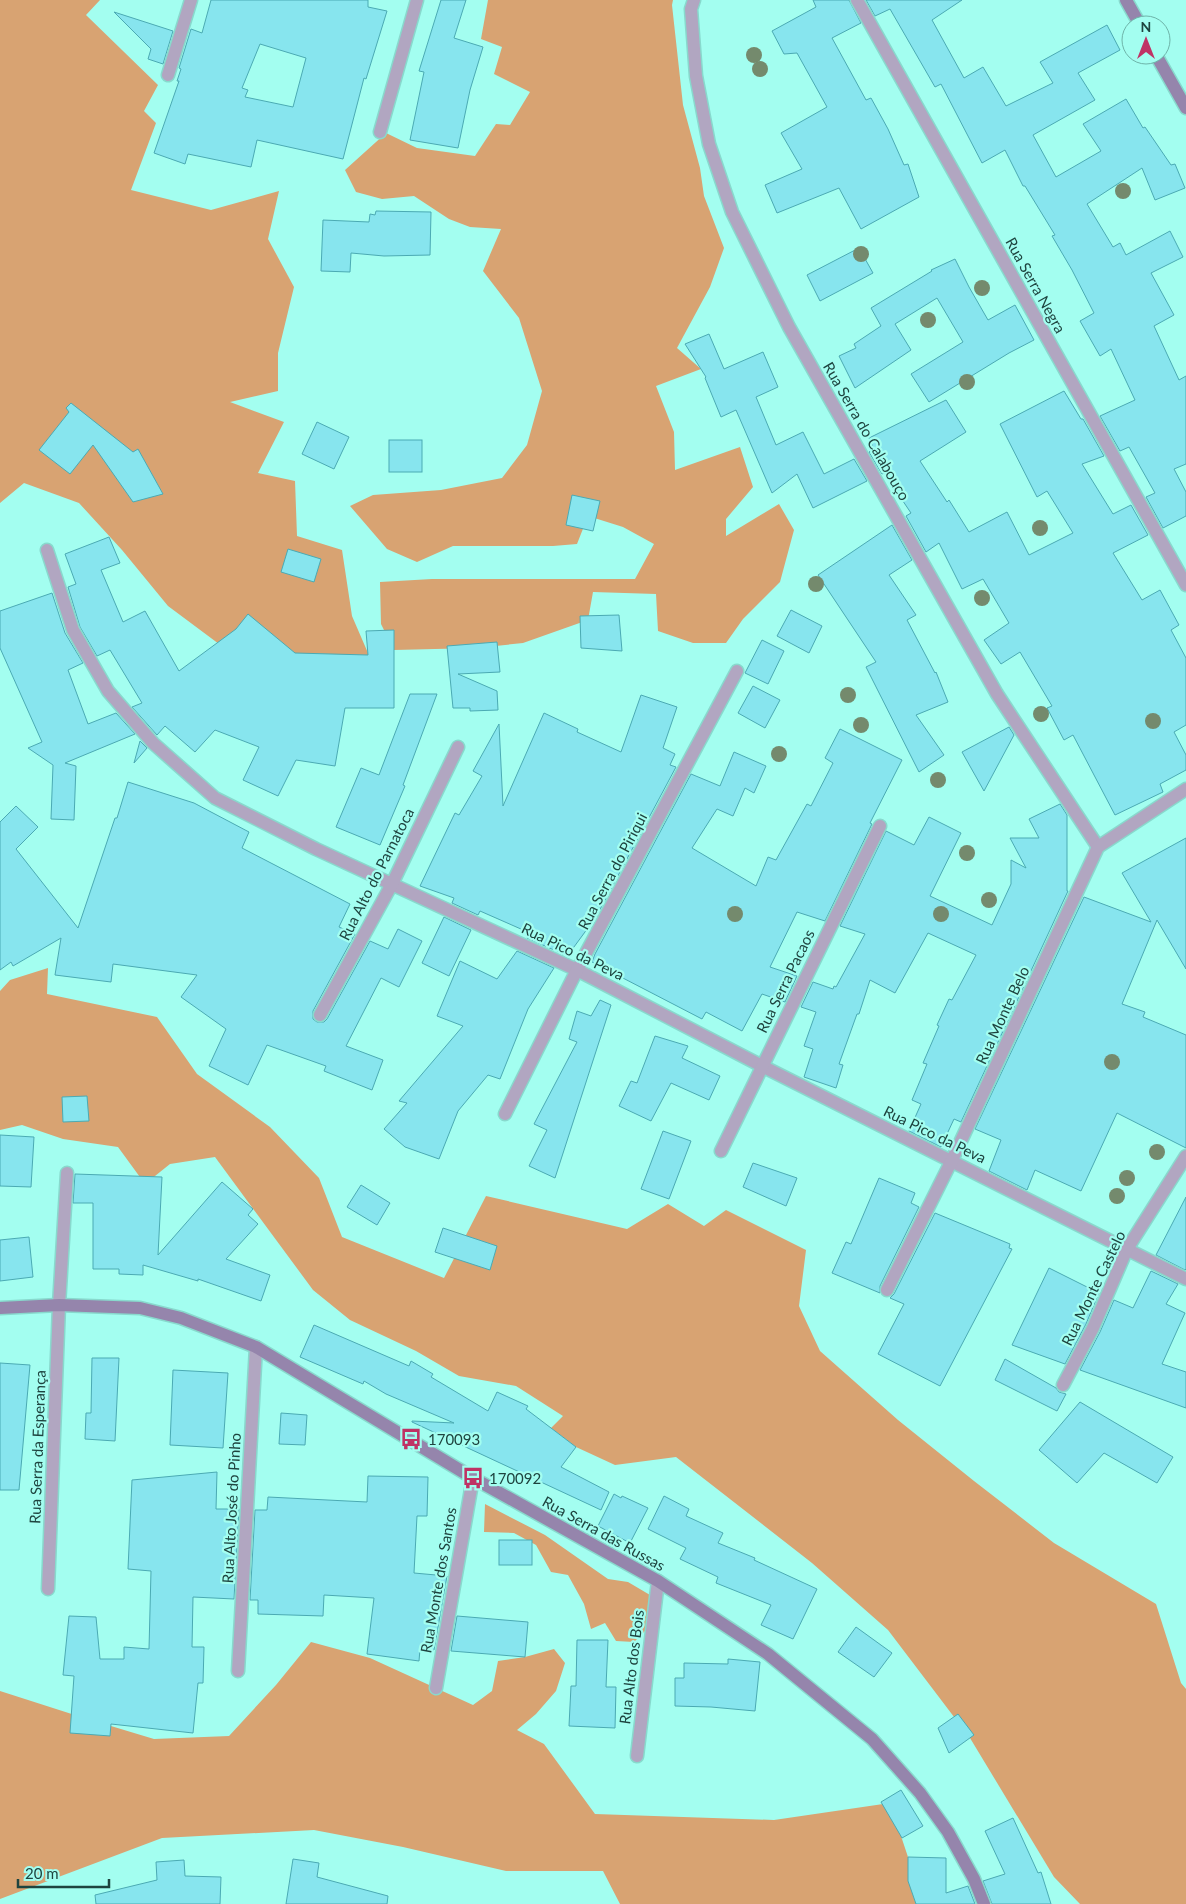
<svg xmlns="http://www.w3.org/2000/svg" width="1186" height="1904" font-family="Lato,sans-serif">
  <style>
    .forest { fill: #d8a372 }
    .building { fill: #87e5ee; stroke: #4baab3; fill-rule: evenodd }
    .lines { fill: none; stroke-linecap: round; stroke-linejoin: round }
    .street-casing { stroke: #88d9cd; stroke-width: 15 }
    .secondary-casing { stroke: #88d9cd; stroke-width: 15 }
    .street { stroke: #b1a6c1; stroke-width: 12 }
    .secondary { stroke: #9585ac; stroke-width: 12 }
    .tree { fill: #748a6d }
    .labels { text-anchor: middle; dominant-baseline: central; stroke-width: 4.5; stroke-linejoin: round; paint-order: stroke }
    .street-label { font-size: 15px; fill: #1e443f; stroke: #a3fef0 }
    .poi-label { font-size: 15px; fill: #1e443f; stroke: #a3fef0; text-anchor: start }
  </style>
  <rect width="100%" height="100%" fill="#a3fef0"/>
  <!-- forest -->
  <g class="forest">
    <path d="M 0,0 L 100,0 L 86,15 L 158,85 L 144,111 L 156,123 L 131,190 L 211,210 L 279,191 L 268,239 L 294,287 L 278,353 L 278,391 L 230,402 L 284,422 L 258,473 L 295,481 L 297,536 L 342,550 L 352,616 L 371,660 L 336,673 L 219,644 L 168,606 L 122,550 L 79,503 L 24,483 L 0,503 Z"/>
    <path d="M 488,0 L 673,0 L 672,5 L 683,105 L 700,168 L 704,196 L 724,248 L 710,287 L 677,348 L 701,369 L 656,386 L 674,432 L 675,470 L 740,447 L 753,487 L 726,519 L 726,536 L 779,504 L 794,530 L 780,582 L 743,619 L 726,643 L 693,643 L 658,631 L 656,594 L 593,592 L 588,620 L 523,643 L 476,648 L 394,650 L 381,624 L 380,582 L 432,579 L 635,579 L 654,544 L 623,527 L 588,516 L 577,544 L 553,546 L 453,546 L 417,562 L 387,549 L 350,506 L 373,495 L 441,490 L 502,478 L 527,445 L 542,391 L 519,318 L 483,271 L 501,229 L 470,227 L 449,219 L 414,196 L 382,199 L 356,192 L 345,170 L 386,133 L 417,148 L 475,156 L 496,124 L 510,125 L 530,92 L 494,74 L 502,47 L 481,39 Z"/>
    <path d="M 48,968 L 47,994 L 157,1017 L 197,1074 L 270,1127 L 319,1178 L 342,1237 L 444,1278 L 486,1196 L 627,1229 L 668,1204 L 704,1226 L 726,1210 L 806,1250 L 799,1306 L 820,1351 L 898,1420 L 974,1481 L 1054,1543 L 1156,1604 L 1181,1683 L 1186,1689 L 1186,1904 L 1080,1904 L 1054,1877 L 970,1738 L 888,1630 L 812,1563 L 676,1457 L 615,1465 L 576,1447 L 551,1428 L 563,1416 L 516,1386 L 459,1376 L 416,1351 L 350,1320 L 313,1290 L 215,1157 L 170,1164 L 145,1184 L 118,1147 L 63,1139 L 22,1125 L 0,1130 L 0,991 L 10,980 Z"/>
    <path d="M 485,1504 L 545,1535 L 608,1579 L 628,1582 L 650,1595 L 659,1609 L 649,1627 L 634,1642 L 616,1641 L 605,1623 L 591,1629 L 584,1604 L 568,1575 L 551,1572 L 536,1545 L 514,1533 L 484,1532 Z"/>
    <path d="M 311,1642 L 370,1658 L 473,1705 L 492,1691 L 498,1661 L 525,1657 L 554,1649 L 565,1663 L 556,1691 L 536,1714 L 517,1730 L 544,1744 L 595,1814 L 774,1820 L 890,1803 L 908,1857 L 921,1904 L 620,1904 L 603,1871 L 506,1871 L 403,1847 L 314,1830 L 162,1838 L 0,1899 L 0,1691 L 81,1717 L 154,1739 L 229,1736 L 276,1685 Z"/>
  </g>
  <!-- building -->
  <g class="building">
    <path d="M 211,0 L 368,0 L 368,7 L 387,11 L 366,79 L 364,78 L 343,159 L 257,140 L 251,167 L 188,154 L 185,164 L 154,153 L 179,81 L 177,81 L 181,69 L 179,68 L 191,29 L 202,33 ZM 260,44 L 306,58 L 293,107 L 245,97 L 248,90 L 242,88 Z"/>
    <path d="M 441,0 L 466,0 L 454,38 L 483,47 L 470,90 L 458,148 L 410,140 L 424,72 L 419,71 Z"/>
    <path d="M 813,0 L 849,0 L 861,23 L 832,38 L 866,100 L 871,98 L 888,129 L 904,165 L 908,164 L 919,197 L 861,229 L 839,188 L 777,213 L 765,185 L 802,169 L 781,133 L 827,107 L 797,53 L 784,54 L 772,31 L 816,7 Z"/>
    <path d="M 866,0 L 962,0 L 932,20 L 964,78 L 983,67 L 1006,106 L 1053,83 L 1040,62 L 1107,25 L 1120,50 L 1078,73 L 1095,100 L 1033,135 L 1056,177 L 1101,151 L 1083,124 L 1126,99 L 1143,128 L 1145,127 L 1171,165 L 1175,164 L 1185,188 L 1155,200 L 1142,168 L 1087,204 L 1113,247 L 1120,243 L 1126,255 L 1170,231 L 1183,257 L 1151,273 L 1174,315 L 1154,326 L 1179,380 L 1186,376 L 1186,464 L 1174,469 L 1186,492 L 1186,516 L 1163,528 L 1146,497 L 1155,493 L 1129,447 L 1120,451 L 1100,416 L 1135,400 L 1111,349 L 1100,356 L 1080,321 L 1094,313 L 1072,270 L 1052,236 L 1055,235 L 1025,186 L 1023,186 L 1005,150 L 982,163 L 941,84 L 935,87 L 890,9 L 875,16 Z"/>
    <path d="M 114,12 L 173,31 L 163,64 L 148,59 L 151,49 Z"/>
    <path d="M 376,211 L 431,212 L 430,255 L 384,256 L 351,253 L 350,272 L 321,271 L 323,220 L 369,222 L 370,214 L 375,215 Z"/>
    <path d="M 859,248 L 873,273 L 820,301 L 807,275 Z"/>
    <path d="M 955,259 L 969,287 L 988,320 L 1015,305 L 1034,340 L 1009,353 L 929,402 L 911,374 L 963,342 L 937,298 L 895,324 L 911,350 L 855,388 L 839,356 L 856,348 L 854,344 L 881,326 L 871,308 L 932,271 L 931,270 Z"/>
    <path d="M 709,334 L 724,369 L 763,352 L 778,387 L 756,397 L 776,445 L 803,432 L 824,474 L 854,459 L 867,481 L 813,508 L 797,474 L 772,493 L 736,410 L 721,417 L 705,378 L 706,377 L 685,344 Z"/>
    <path d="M 1064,391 L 1081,419 L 1083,419 L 1104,456 L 1082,464 L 1113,514 L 1131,505 L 1148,535 L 1113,553 L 1142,600 L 1160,590 L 1179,625 L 1171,630 L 1186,658 L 1186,725 L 1174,732 L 1186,755 L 1186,770 L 1160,784 L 1163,792 L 1115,815 L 1073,735 L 1064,740 L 1047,708 L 1052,706 L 1020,652 L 1001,664 L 984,640 L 1009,623 L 983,579 L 962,589 L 939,543 L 926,552 L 906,516 L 911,513 L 884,473 L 882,474 L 869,452 L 874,449 L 869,438 L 946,400 L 966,432 L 920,461 L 947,502 L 949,500 L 969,532 L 1007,512 L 1029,555 L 1073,533 L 1047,491 L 1037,497 L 1000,424 Z"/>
    <path d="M 71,403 L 133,452 L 138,449 L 163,494 L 133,502 L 93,445 L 70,474 L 39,450 L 69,412 L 66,408 Z"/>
    <path d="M 317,422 L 349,437 L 334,469 L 302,454 Z"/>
    <rect x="389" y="440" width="33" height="32"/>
    <path d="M 572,495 L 600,501 L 593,531 L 566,525 Z"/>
    <path d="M 892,525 L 912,560 L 889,575 L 916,615 L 907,620 L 935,673 L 936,672 L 948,702 L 916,715 L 944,755 L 919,772 L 866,667 L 876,662 L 818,575 Z"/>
    <path d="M 109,537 L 120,563 L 101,570 L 123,622 L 145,611 L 179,671 L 236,629 L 248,614 L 295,653 L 368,655 L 366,631 L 394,630 L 394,708 L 345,708 L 335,766 L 296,760 L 278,796 L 243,780 L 259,747 L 215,730 L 195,752 L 165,726 L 157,735 L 132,707 L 142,703 L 110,650 L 97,656 L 80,627 L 68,587 L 76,584 L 65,554 Z"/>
    <path d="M 288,549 L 321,559 L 314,582 L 281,572 Z"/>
    <path d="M 52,593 L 65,633 L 83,663 L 68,670 L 88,724 L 116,713 L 135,734 L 65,763 L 76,766 L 74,820 L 51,819 L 53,765 L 28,748 L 42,742 L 0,648 L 0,611 Z"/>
    <path d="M 791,610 L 822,626 L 809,653 L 777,636 Z"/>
    <path d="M 619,615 L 622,651 L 581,648 L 580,616 Z"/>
    <path d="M 762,640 L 784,651 L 768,684 L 745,673 Z"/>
    <path d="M 497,642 L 500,672 L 458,674 L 497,691 L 498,710 L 470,711 L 470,708 L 453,708 L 447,646 Z"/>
    <path d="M 753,686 L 780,700 L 765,728 L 738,713 Z"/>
    <path d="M 410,694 L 437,694 L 403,785 L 405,786 L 380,845 L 336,827 L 361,768 L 379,775 Z"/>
    <path d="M 641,695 L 677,707 L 663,748 L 675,754 L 670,765 L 676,767 L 596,917 L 571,951 L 566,949 L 563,954 L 527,938 L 530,933 L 480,911 L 478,915 L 452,903 L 454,898 L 420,886 L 455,813 L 459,815 L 482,776 L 473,771 L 499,724 L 503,806 L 544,713 L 578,729 L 577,732 L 621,752 Z"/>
    <path d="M 1009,727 L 1014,735 L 984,791 L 962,752 Z"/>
    <path d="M 840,729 L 902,760 L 870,823 L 872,824 L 825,921 L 797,912 L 770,967 L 797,976 L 785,1002 L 762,994 L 742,1031 L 706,1012 L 702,1019 L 592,962 L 595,954 L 691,774 L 720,786 L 734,752 L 766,766 L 754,793 L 745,788 L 733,816 L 717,809 L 692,848 L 756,886 L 768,857 L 776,860 L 807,804 L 811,806 L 833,763 L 825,758 Z"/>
    <path d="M 140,741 L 147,748 L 134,763 Z"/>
    <path d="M 128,782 L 194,803 L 249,832 L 242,848 L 350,904 L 339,927 L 355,934 L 313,1011 L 313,1019 L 317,1022 L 324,1022 L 327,1019 L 370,941 L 388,949 L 398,929 L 422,941 L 399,987 L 381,978 L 346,1046 L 383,1060 L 372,1090 L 324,1071 L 326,1066 L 267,1045 L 248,1085 L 209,1066 L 226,1029 L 181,997 L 197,975 L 113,964 L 111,982 L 55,975 L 61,938 L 13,966 L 11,962 L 0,970 L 0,822 L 16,806 L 38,827 L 16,849 L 78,928 L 115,818 L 117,818 Z"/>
    <path d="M 1060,804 L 1067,815 L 1067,891 L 1068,891 L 961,1122 L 954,1119 L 941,1147 L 909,1131 L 921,1104 L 912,1100 L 927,1064 L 923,1063 L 939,1026 L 937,1025 L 949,999 L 952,1000 L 976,955 L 928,933 L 895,993 L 870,980 L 859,1014 L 857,1014 L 839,1064 L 843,1065 L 836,1088 L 804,1077 L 813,1049 L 804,1046 L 816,1012 L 801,1007 L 813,982 L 833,989 L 834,986 L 836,987 L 865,934 L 840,926 L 886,831 L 914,845 L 929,817 L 961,833 L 930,896 L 992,925 L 1011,884 L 1011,860 L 1026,868 L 1010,838 L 1039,838 L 1029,819 Z"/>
    <path d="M 1186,838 L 1186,969 L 1157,920 L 1122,1004 L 1145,1012 L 1143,1017 L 1186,1035 L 1186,1148 L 1117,1113 L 1081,1191 L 1035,1170 L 1027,1190 L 989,1171 L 1001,1140 L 975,1129 L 1084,897 L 1151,922 L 1122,873 Z"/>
    <path d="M 444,917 L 471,930 L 449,976 L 422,963 Z"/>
    <path d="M 517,951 L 554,968 L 528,1009 L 500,1079 L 488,1075 L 458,1111 L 439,1159 L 405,1147 L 384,1129 L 407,1103 L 399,1101 L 463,1026 L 437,1016 L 460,961 L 497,979 Z"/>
    <path d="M 600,1000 L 611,1005 L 555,1178 L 529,1166 L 547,1130 L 534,1124 L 577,1042 L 569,1039 L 577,1011 L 591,1016 Z"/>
    <path d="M 655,1036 L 688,1046 L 682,1058 L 720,1076 L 709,1100 L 671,1083 L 651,1121 L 619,1106 L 631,1081 L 637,1083 Z"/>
    <path d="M 87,1096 L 89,1121 L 63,1122 L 62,1097 Z"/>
    <path d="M 663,1131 L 691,1141 L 669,1199 L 641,1189 Z"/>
    <path d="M 0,1135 L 34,1137 L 31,1187 L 0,1186 Z"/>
    <path d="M 753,1163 L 797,1178 L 786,1206 L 743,1187 Z"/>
    <path d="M 75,1174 L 162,1177 L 158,1255 L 222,1182 L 253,1209 L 248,1215 L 258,1224 L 226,1259 L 270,1275 L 261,1301 L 198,1279 L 198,1281 L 143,1265 L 143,1275 L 119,1274 L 119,1269 L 93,1269 L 93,1203 L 73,1203 Z"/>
    <path d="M 879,1178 L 915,1193 L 911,1203 L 919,1207 L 880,1286 L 880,1293 L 832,1273 L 846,1242 L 851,1244 Z"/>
    <path d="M 361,1185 L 390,1203 L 377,1225 L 347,1207 Z"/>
    <path d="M 1186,1197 L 1186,1269 L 1185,1270 L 1156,1255 Z"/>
    <path d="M 935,1213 L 1010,1244 L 1009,1248 L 1012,1249 L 940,1386 L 878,1354 L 904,1304 L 890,1298 L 894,1294 Z"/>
    <path d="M 443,1228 L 497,1246 L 490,1270 L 435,1252 Z"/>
    <path d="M 29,1237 L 33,1277 L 0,1281 L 0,1240 Z"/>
    <path d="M 1049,1268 L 1099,1293 L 1086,1324 L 1065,1364 L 1012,1345 Z"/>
    <path d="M 1151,1271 L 1178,1284 L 1166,1304 L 1185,1313 L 1162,1364 L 1186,1372 L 1186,1408 L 1080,1370 L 1100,1332 L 1114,1300 L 1133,1308 Z"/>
    <path d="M 314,1325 L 409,1366 L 411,1361 L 433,1374 L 431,1377 L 488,1411 L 497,1392 L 528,1406 L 526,1409 L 576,1447 L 561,1467 L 609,1492 L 601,1510 L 412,1422 L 412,1421 L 454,1423 L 386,1394 L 364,1381 L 363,1384 L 300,1357 Z"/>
    <path d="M 92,1358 L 119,1358 L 115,1441 L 85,1439 L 86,1413 L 91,1413 Z"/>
    <path d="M 1005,1359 L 1056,1388 L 1059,1392 L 1066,1394 L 1057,1411 L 995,1380 Z"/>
    <path d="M 0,1363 L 30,1365 L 19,1490 L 0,1490 Z"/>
    <path d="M 173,1370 L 228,1373 L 223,1448 L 170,1445 Z"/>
    <path d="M 1080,1402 L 1173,1457 L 1157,1483 L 1104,1453 L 1077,1483 L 1039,1450 Z"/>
    <path d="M 281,1413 L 307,1415 L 305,1445 L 279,1444 Z"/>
    <path d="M 217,1472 L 216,1509 L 239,1509 L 234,1599 L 193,1597 L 192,1647 L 204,1647 L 203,1683 L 198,1683 L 193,1733 L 111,1724 L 110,1736 L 70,1733 L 74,1676 L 63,1675 L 69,1616 L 96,1617 L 100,1659 L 124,1659 L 124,1647 L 149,1649 L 151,1571 L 128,1569 L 132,1480 Z"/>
    <path d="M 368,1476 L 428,1477 L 427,1516 L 417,1516 L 414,1573 L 447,1576 L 434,1650 L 420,1649 L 419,1661 L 367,1654 L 374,1598 L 324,1595 L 323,1616 L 258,1614 L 258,1600 L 250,1600 L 255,1510 L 267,1510 L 268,1497 L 367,1502 Z"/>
    <path d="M 614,1494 L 621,1498 L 622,1496 L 648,1508 L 630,1543 L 598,1526 Z"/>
    <path d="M 664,1496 L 689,1509 L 686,1516 L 723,1533 L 718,1543 L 755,1558 L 754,1560 L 817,1589 L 793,1639 L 761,1625 L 771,1605 L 716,1583 L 718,1577 L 680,1559 L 686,1548 L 648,1529 Z"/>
    <rect x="499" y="1540" width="33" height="25"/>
    <path d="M 457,1616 L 528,1622 L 525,1657 L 451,1651 Z"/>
    <path d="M 856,1627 L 892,1653 L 874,1677 L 838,1652 Z"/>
    <path d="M 577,1640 L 608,1640 L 606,1687 L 616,1687 L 615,1728 L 569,1726 L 571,1686 L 576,1686 Z"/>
    <path d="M 728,1659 L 760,1662 L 755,1711 L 711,1707 L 675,1706 L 675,1678 L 684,1678 L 684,1663 L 728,1664 Z"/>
    <path d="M 958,1714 L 974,1735 L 949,1753 L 938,1728 Z"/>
    <path d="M 901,1790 L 923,1826 L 902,1838 L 881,1802 Z"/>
    <path d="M 1013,1818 L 1038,1873 L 1041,1872 L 1051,1904 L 992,1904 L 983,1881 L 1005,1874 L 985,1831 Z"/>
    <path d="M 908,1857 L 946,1858 L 946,1893 L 968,1886 L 975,1904 L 916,1904 L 908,1881 Z"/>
    <path d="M 293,1859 L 319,1863 L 317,1877 L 388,1896 L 387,1904 L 286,1904 Z"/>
    <path d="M 184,1860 L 185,1876 L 221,1877 L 220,1904 L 96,1904 L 95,1895 L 157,1880 L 156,1862 Z"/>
  </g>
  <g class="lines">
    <!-- street casing -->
    <g class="street-casing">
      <g id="street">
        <path d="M 694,0 L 691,9 L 696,76 L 709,144 L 732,212 L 789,327 L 997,694 L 1098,847"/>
        <path d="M 857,0 L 1186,585"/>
        <path d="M 168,75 L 191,0"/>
        <path d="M 380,132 L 417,0"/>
        <path d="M 47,550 L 73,630 L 108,691 L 153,743 L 215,798 L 316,849 L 577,970 L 762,1066 L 1186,1279"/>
        <path d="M 320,1015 L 392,884 L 458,747"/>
        <path d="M 505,1114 L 577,970 L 737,671"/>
        <path d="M 721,1151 L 880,826"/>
        <path d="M 887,1290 L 952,1160 L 1098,847 L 1186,789"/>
        <path d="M 1063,1385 L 1093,1328 L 1127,1249 L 1186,1156"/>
        <path d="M 48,1589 L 59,1305 L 67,1173"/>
        <path d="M 238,1671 L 256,1347"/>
        <path d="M 436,1688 L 473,1478"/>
        <path d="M 637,1756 L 658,1581"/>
      </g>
    </g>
    <!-- secondary casing -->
    <g class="secondary-casing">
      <g id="secondary">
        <path d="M 1126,0 L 1140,25"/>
        <path d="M 1156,55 L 1186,108"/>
        <path d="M 0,1308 L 59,1305 L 140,1308 L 181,1318 L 256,1347 L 473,1478 L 658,1581 L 768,1654 L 872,1739 L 920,1793 L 948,1832 L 974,1879 L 984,1904"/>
      </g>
    </g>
    <!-- street -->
    <use href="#street" class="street"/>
    <!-- secondary -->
    <use href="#secondary" class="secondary"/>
  </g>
  <!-- trees -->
  <g class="tree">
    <circle cx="754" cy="55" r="8"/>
    <circle cx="760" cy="69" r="8"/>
    <circle cx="1123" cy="191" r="8"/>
    <circle cx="861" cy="254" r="8"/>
    <circle cx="982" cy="288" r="8"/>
    <circle cx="928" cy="320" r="8"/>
    <circle cx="967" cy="382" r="8"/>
    <circle cx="1040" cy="528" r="8"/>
    <circle cx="816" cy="584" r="8"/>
    <circle cx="982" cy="598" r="8"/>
    <circle cx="848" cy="695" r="8"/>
    <circle cx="1041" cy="714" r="8"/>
    <circle cx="1153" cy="721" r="8"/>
    <circle cx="861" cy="725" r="8"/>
    <circle cx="779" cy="754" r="8"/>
    <circle cx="938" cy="780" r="8"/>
    <circle cx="967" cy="853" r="8"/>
    <circle cx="989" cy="900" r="8"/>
    <circle cx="735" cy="914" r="8"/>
    <circle cx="941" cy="914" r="8"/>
    <circle cx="1112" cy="1062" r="8"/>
    <circle cx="1157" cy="1152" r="8"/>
    <circle cx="1127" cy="1178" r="8"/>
    <circle cx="1117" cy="1196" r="8"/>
  </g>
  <!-- icons -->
  <defs>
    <g id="bus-bare" transform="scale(1.725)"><path d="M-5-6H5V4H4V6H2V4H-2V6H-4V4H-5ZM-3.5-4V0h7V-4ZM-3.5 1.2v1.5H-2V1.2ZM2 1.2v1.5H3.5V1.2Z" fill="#bf3365" stroke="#a3fef0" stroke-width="2.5" paint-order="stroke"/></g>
  </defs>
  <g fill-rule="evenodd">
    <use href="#bus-bare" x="411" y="1439"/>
    <use href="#bus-bare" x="473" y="1478"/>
  </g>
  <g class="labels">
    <!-- street labels -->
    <g class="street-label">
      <text transform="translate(1036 285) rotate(61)">Rua Serra Negra</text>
      <text transform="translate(867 431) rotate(60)">Rua Serra do Calabouço</text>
      <text transform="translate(612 871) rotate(-62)">Rua Serra do Piriqui</text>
      <text transform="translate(376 874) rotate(-63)">Rua Alto do Parnatoca</text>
      <text transform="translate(573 951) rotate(26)">Rua Pico da Peva</text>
      <text transform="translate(785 981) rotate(-64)">Rua Serra Pacaos</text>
      <text transform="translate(1002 1015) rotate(-65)">Rua Monte Belo</text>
      <text transform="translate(935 1134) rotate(26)">Rua Pico da Peva</text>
      <text transform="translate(1093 1288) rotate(-64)">Rua Monte Castelo</text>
      <text transform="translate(37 1447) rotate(-88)">Rua Serra da Esperança</text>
      <text transform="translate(231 1508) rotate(-87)">Rua Alto José do Pinho</text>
      <text transform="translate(604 1533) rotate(29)">Rua Serra das Russas</text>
      <text transform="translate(438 1580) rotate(-80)">Rua Monte dos Santos</text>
      <text transform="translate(631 1667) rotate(-83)">Rua Alto dos Bois</text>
    </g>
    <!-- poi labels -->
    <g class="poi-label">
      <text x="428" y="1439">170093</text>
      <text x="489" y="1478">170092</text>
    </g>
  </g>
  <!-- north arrow -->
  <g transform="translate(1146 40)"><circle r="24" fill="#a3fef0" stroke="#6eb4a9"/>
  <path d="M0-4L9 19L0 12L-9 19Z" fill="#bf3365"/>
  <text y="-8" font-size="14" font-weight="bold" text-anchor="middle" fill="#1e443f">N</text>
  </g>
  <!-- scale -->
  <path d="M18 1879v8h91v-8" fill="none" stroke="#1e443f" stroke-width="2.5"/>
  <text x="25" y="1879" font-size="15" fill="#1e443f" stroke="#a3fef0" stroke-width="4" paint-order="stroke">20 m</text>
</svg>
